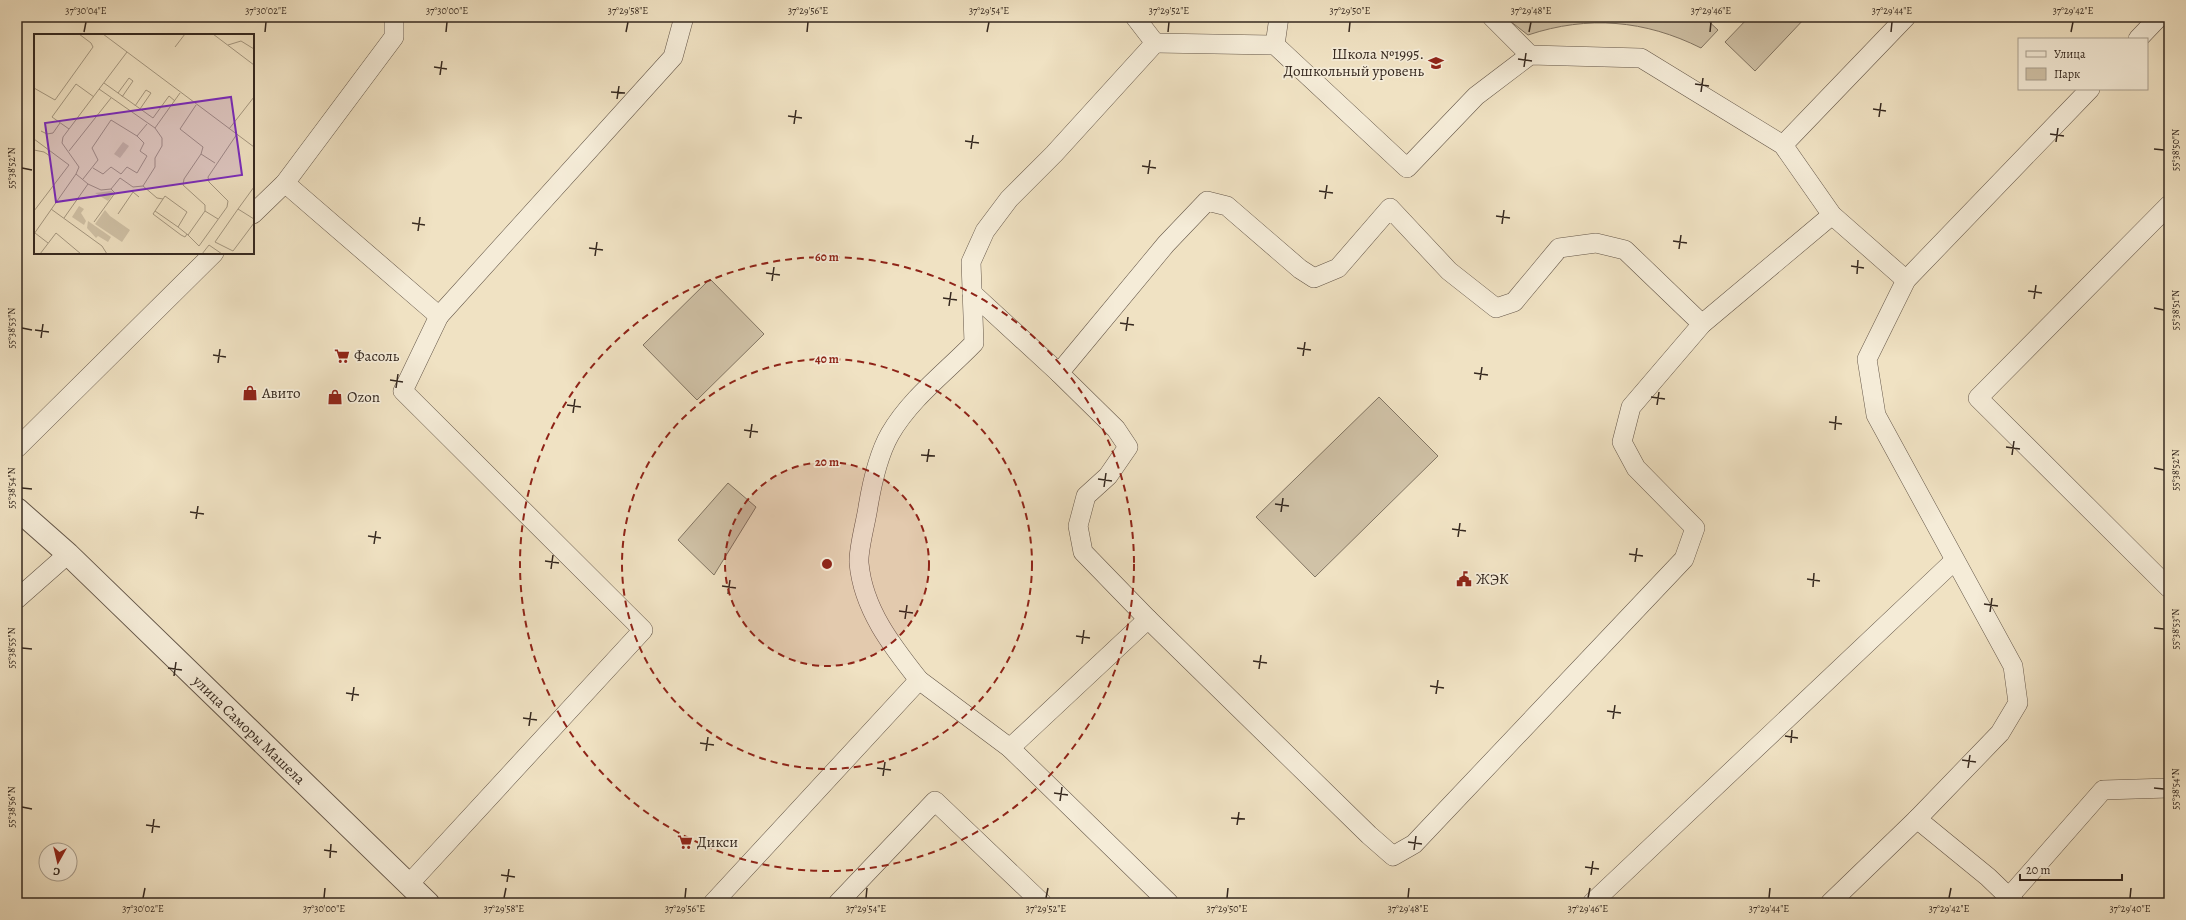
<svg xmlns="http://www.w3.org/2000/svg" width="2186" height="920" font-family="Alegreya,serif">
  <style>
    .green { fill: #d0c2a7; stroke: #827563 }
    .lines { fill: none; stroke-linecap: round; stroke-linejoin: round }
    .service-casing { stroke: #645648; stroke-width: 20 }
    .minor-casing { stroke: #645648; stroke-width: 24 }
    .service { stroke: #f5ecd8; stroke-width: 19 }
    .minor { stroke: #f5ecd8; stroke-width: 22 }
    .ticks { fill: none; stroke: #35281f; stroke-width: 1.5 }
    .ring { fill: none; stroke: #8f2418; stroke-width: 2; stroke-dasharray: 7 5 }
    .labels { text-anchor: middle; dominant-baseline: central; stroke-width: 3.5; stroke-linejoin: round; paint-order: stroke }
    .poi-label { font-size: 15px; fill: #35281f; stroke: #f5ecd8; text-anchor: start }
    .street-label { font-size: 15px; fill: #35281f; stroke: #f5ecd8 }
    .inset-road { fill: none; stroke: #a59881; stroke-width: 1 }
    .view { fill: #7b2cbf; fill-opacity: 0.15; stroke: #7b2cbf; stroke-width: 2 }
    .inset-edge { fill: none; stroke: #35281f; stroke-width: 2 }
    .centre { fill: #8f2418; stroke: #f5ecd8; stroke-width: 2 }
    .ring-label { font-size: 12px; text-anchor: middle; font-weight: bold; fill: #8f2418; stroke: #f5ecd8; stroke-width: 3.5; stroke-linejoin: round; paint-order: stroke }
    .neatline { fill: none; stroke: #35281f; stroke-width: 1.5 }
    .ticks-label { font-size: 10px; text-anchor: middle; fill: #35281f }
  </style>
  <rect width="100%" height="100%" fill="#f0e2c3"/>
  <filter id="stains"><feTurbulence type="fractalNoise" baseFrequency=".005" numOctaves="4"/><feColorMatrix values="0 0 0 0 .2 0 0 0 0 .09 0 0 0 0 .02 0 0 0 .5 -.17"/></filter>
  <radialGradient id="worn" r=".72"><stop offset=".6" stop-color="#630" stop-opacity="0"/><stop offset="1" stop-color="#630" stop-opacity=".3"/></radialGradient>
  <!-- green -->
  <g class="green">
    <path d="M 1509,17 L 1704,17 L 1718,30 L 1701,48 C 1645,20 1588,15 1528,35 L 1510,21 Z"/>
    <path d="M 1749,17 L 1806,17 L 1755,71 L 1725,42 Z"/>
    <path d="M 710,279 L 764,334 L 697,400 L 643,345 Z"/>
    <path d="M 1379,397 L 1438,456 L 1315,577 L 1256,517 Z"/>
    <path d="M 728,483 L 756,507 L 714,575 L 678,540 Z"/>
  </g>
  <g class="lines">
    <!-- service casing -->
    <g class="service-casing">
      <g id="service">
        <path d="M 1492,17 L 1530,55"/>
        <path d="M 2138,39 L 2159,17"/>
        <path d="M 1155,43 L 1275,45 L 1407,168 L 1476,96 L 1530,55 L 1641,58 L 1783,145 L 1832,215 L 1906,280"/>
        <path d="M 1275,45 L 1279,17"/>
        <path d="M 1783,145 L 1906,17"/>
        <path d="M 285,183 L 439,316 L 673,57 L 684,17"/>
        <path d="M 2169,205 L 1978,398 L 2169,588"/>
        <path d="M 253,214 L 285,183 L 394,37 L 394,17"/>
        <path d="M 972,293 L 1059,373"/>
        <path d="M 17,448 L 214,253"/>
        <path d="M 17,599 L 68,554"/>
        <path d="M 1148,619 L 1083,552 L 1078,526 L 1086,496 L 1108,476 L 1128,447 L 1116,429 L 1059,373 L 1166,244 L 1207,201 L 1227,206 L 1300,269 L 1314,278 L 1338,268 L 1390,208 L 1449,271 L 1496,308 L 1514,302 L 1559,248 L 1596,243 L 1625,250 L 1702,324"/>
        <path d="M 919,680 L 1010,748 L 1169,903"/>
        <path d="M 1010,748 L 1148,619 L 1369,835 L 1393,856 L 1414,844 L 1684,559 L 1695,528 L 1636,468 L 1622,442 L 1631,407 L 1702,324 L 1832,215"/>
        <path d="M 1917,819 L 1988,877 L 2015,903"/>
        <path d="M 409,884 L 643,630 L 403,391 L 439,316"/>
        <path d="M 2009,897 L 2103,790 L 2169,788"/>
        <path d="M 713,903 L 919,680 C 892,646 863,609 859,563 C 858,549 866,522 868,507 C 872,483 878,455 890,434 C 911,398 945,373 974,343 L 971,262 L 985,231 L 1009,199 L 1054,154 L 1155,43 L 1135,17"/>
        <path d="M 838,903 L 935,801 L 1042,903"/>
        <path d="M 1592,903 L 1954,561"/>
        <path d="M 1830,903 L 1917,819 L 2000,733 L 2018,703 L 2013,666 L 1876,415 L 1867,359 L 1906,280 L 2090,89"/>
      </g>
    </g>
    <!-- minor casing -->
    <g class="minor-casing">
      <path id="minor" d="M 17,509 L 68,554 L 428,903"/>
    </g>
    <!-- service -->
    <use href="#service" class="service"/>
    <!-- minor -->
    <use href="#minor" class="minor"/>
  </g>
  <!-- ticks -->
  <path class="ticks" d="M 84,32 L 86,22M 265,32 L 266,22M 446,32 L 447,22M 626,32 L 628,22M 807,32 L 808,22M 987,32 L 989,22M 1168,32 L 1169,22M 1349,32 L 1350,22M 1529,32 L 1531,22M 1710,32 L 1711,22M 1891,32 L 1892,22M 2071,32 L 2073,22M 1518,59 L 1532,61M 434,67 L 447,69M 1524,67 L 1526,53M 440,75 L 442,61M 1695,84 L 1709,86M 611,92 L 625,93M 1701,92 L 1703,78M 617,99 L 619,86M 1873,109 L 1886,111M 788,116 L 802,118M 1879,117 L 1881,103M 794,124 L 796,110M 2050,134 L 2064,136M 965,141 L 979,143M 2056,142 L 2058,128M 971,149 L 973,135M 2154,149 L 2164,150M 1142,166 L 1156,168M 22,168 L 32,170M 1148,174 L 1150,160M 1319,191 L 1333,193M 1325,199 L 1327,185M 1496,216 L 1510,218M 412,223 L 425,225M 1502,224 L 1504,210M 418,231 L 420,217M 1673,241 L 1687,243M 589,248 L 603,250M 1679,249 L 1681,235M 595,256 L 597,242M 1851,266 L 1864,268M 766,273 L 780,275M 1857,274 L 1858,260M 772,281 L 774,267M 2028,291 L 2042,293M 943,298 L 957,300M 2034,299 L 2036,285M 949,306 L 951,292M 2154,308 L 2164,310M 1120,323 L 1134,325M 22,328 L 32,330M 35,330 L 49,332M 1126,331 L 1128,317M 41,338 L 43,324M 1297,348 L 1311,350M 213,355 L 226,357M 1303,356 L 1305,342M 218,363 L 220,349M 1474,373 L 1488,375M 390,380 L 403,382M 1480,380 L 1482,367M 396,388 L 398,374M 1651,397 L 1665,399M 567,405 L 581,407M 1657,405 L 1659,392M 573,413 L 575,399M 1829,422 L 1842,424M 744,430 L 758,432M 1835,430 L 1836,416M 750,438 L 752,424M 2006,447 L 2020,449M 921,455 L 935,456M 2012,455 L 2014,441M 927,462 L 929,449M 2154,468 L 2164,470M 1098,479 L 1112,481M 1104,487 L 1106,473M 22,488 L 32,489M 1275,504 L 1289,506M 190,512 L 204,514M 1281,512 L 1283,498M 196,519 L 198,506M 1452,529 L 1466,531M 368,536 L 381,538M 1458,537 L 1460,523M 374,544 L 376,531M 1629,554 L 1643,556M 545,561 L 559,563M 1635,562 L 1637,548M 551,569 L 553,555M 1807,579 L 1820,581M 722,586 L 736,588M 1813,587 L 1814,573M 728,594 L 730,580M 1984,604 L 1998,606M 899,611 L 913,613M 1990,612 L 1992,598M 905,619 L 907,605M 2154,628 L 2164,629M 1076,636 L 1090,638M 1082,644 L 1084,630M 22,648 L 32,649M 1253,661 L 1267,663M 168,668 L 182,670M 1259,669 L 1261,655M 174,676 L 176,662M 1430,686 L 1444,688M 346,693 L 359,695M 1436,694 L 1438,680M 352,701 L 354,687M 1607,711 L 1621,713M 523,718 L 537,720M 1613,719 L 1615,705M 529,726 L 531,712M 1785,736 L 1798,738M 700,743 L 714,745M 1791,743 L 1792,730M 706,751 L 708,737M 1962,760 L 1976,762M 877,768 L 891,770M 1968,768 L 1970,755M 883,776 L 885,762M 2154,788 L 2164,789M 1054,793 L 1068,795M 1060,801 L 1062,787M 22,807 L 32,809M 1231,818 L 1245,819M 146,825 L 160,827M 1237,825 L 1239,812M 152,833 L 154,819M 1408,842 L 1422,844M 324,850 L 337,852M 1414,850 L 1416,836M 330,858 L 331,844M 1585,867 L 1599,869M 501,875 L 515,877M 1591,875 L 1593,861M 507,882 L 509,869M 143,898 L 145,888M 324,898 L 325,888M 504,898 L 506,888M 685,898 L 686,888M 866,898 L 867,888M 1046,898 L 1048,888M 1227,898 L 1228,888M 1408,898 L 1409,888M 1588,898 L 1590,888M 1769,898 L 1770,888M 1949,898 L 1951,888M 2130,898 L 2131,888"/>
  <!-- distance rings -->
  <circle cx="827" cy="564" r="102" fill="#8f2418" fill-opacity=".12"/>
  <g class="ring">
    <circle cx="827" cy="564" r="102"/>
    <circle cx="827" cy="564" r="205"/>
    <circle cx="827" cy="564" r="307"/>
  </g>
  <!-- icons -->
  <defs>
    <g id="school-bare" transform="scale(1.2)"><path d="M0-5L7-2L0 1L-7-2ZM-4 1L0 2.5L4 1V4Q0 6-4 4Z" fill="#8f2418" stroke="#f5ecd8" stroke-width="2.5" paint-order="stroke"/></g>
    <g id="supermarket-bare" transform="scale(1.2)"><path d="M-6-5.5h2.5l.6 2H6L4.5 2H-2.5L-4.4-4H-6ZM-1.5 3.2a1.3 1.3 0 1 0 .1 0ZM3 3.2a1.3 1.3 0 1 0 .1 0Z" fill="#8f2418" stroke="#f5ecd8" stroke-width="2.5" paint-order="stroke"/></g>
    <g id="shop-bare" transform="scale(1.2)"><path d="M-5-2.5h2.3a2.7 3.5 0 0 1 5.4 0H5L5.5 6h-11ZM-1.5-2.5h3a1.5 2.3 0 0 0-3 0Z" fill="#8f2418" stroke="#f5ecd8" stroke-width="2.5" paint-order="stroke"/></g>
    <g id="civic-bare" transform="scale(1.2)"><path d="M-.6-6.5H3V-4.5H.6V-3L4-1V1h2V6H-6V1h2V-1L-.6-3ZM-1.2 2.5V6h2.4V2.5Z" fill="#8f2418" stroke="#f5ecd8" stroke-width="2.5" paint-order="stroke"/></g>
  </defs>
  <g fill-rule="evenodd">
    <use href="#school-bare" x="1436" y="63"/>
    <use href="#supermarket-bare" x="342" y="356"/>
    <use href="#shop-bare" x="250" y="393"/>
    <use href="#shop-bare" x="335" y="397"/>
    <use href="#civic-bare" x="1464" y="579"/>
    <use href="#supermarket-bare" x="685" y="842"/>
  </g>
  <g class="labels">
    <!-- poi labels -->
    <g class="poi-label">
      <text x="1424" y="54" text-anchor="end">Школа №1995.<tspan x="1424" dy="17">Дошкольный уровень</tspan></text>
      <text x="354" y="356">Фасоль</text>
      <text x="262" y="393">Авито</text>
      <text x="347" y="397">Ozon</text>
      <text x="1476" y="579">ЖЭК</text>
      <text x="697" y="842">Дикси</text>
    </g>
    <!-- street labels -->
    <g class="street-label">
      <text transform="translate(249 730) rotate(44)">улица Саморы Машела</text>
    </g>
  </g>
  <!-- overview -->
  <g transform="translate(34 34)">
    <rect width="220" height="220" fill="#f0e2c3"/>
    <path d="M 89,108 L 95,112 L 86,124 L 80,120 ZM 77,157 L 80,159 L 74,167 L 61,159 ZM 45,172 L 50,175 L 47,179 L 52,187 L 50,191 L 38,183 ZM 71,176 L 76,182 L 96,196 L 88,208 L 61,190 ZM 54,187 L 77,203 L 74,208 L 64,202 L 62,204 L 53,194 Z" fill="#d0c2a7"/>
    <path class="inset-road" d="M 69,0 L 220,113M 179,0 L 220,31M 194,11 L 207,7 L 220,15M 141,13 L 151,0M 70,49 L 119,84 L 135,62 L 141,67M 0,54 L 21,66 L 59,13 L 57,9 L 45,0M 65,55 L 121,94M 84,59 L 95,44 L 99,47 L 88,63M 162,71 L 146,95 L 169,113 L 167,120M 101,72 L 112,56 L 117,59 L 106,75M 35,95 L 18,83 L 42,50 L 60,63M 195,95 L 220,63M 7,97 L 13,100 L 19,99 L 26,89M 0,105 L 35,131 L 0,177M 0,116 L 10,118 L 16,122M 35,117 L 77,64M 181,129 L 167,120 L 150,145 L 149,151 L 171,171 L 171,177 L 154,201 L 165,212 L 193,173 L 194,167 L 175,148 L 174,143 L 203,100M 59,134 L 69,140 L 77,133 L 87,140 L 93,133 L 103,139 L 113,122 L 106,117 L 110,109 L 103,102M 42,140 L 54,150 L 67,156 L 77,155 L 86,144 L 99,153 L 109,152M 49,145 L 64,126 L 58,114 L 77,86 L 103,102 L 113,90M 220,153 L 204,175 L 220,185M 129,165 L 121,177 L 144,193 L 153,178 L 131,162 L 129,165 L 123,164 L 109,152 L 121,133 L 121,124 L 128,112 L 128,104 L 121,94 L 146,59M 17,175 L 68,212 L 73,220M 204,175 L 181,208 L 199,217 L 220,189M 121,177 L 119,180 L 147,201 L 151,203 L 153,200M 171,177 L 184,185M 84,180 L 99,158 L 105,163M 30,184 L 54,150M 60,188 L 81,159 L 77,155M 144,193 L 154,201M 1,199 L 14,209M 0,200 L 42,140 L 45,133 L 28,109 L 29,103 L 93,18M 6,220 L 22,199 L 47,220M 168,220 L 175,211 L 188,220"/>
    <path class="view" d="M 197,63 L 208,141 L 22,168 L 11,89 Z"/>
    <rect width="220" height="220" class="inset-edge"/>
  </g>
  <circle cx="827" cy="564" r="6" class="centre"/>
  <g class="ring-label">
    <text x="827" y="261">60 m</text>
    <text x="827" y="363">40 m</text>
    <text x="827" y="466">20 m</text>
  </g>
  <!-- margin -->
  <rect width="2186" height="920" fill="none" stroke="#f0e2c3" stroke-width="44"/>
  <!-- legend -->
  <rect x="2018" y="38" width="130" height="52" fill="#f5ecd8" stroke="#a89e8e"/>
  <rect x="2026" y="51" width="20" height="6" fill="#f5ecd8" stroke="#a89e8e"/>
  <text x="2054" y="58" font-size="12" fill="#35281f">Улица</text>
  <rect x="2026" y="68" width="20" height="12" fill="#d0c2a7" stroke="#a89e8e"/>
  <text x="2054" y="78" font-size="12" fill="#35281f">Парк</text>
  <!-- north arrow -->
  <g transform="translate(58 862) rotate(188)"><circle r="19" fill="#f5ecd8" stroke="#a89e8e"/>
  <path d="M0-3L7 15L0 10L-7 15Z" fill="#8f2418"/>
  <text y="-6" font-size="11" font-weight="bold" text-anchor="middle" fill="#35281f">С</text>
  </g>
  <!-- scale -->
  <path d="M2020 874v6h102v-6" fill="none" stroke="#35281f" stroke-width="2"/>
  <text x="2026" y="874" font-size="12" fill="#35281f" stroke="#f5ecd8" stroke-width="3" paint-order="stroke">20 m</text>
  <rect x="22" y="22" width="2142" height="876" class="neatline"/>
  <g class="ticks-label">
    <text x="86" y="14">37°30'04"E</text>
    <text x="266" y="14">37°30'02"E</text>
    <text x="447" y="14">37°30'00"E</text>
    <text x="628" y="14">37°29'58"E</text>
    <text x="808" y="14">37°29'56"E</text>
    <text x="989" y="14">37°29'54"E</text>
    <text x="1169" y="14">37°29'52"E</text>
    <text x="1350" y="14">37°29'50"E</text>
    <text x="1531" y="14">37°29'48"E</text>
    <text x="1711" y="14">37°29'46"E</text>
    <text x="1892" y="14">37°29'44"E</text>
    <text x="2073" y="14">37°29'42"E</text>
    <text transform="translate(2175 150) rotate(-90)" y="4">55°38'50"N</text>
    <text transform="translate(11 168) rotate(-90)" y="4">55°38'52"N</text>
    <text transform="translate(2175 310) rotate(-90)" y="4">55°38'51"N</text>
    <text transform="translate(11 328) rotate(-90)" y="4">55°38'53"N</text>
    <text transform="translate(2175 470) rotate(-90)" y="4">55°38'52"N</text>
    <text transform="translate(11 488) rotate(-90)" y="4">55°38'54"N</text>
    <text transform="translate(2175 629) rotate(-90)" y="4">55°38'53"N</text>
    <text transform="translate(11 648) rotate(-90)" y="4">55°38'55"N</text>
    <text transform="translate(2175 789) rotate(-90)" y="4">55°38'54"N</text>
    <text transform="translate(11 807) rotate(-90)" y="4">55°38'56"N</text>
    <text x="143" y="912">37°30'02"E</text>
    <text x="324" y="912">37°30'00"E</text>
    <text x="504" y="912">37°29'58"E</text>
    <text x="685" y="912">37°29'56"E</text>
    <text x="866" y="912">37°29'54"E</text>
    <text x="1046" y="912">37°29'52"E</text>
    <text x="1227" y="912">37°29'50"E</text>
    <text x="1408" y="912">37°29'48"E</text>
    <text x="1588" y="912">37°29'46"E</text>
    <text x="1769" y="912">37°29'44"E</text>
    <text x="1949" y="912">37°29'42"E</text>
    <text x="2130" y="912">37°29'40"E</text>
  </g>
  <rect width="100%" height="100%" filter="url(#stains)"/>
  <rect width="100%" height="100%" fill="url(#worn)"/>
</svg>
